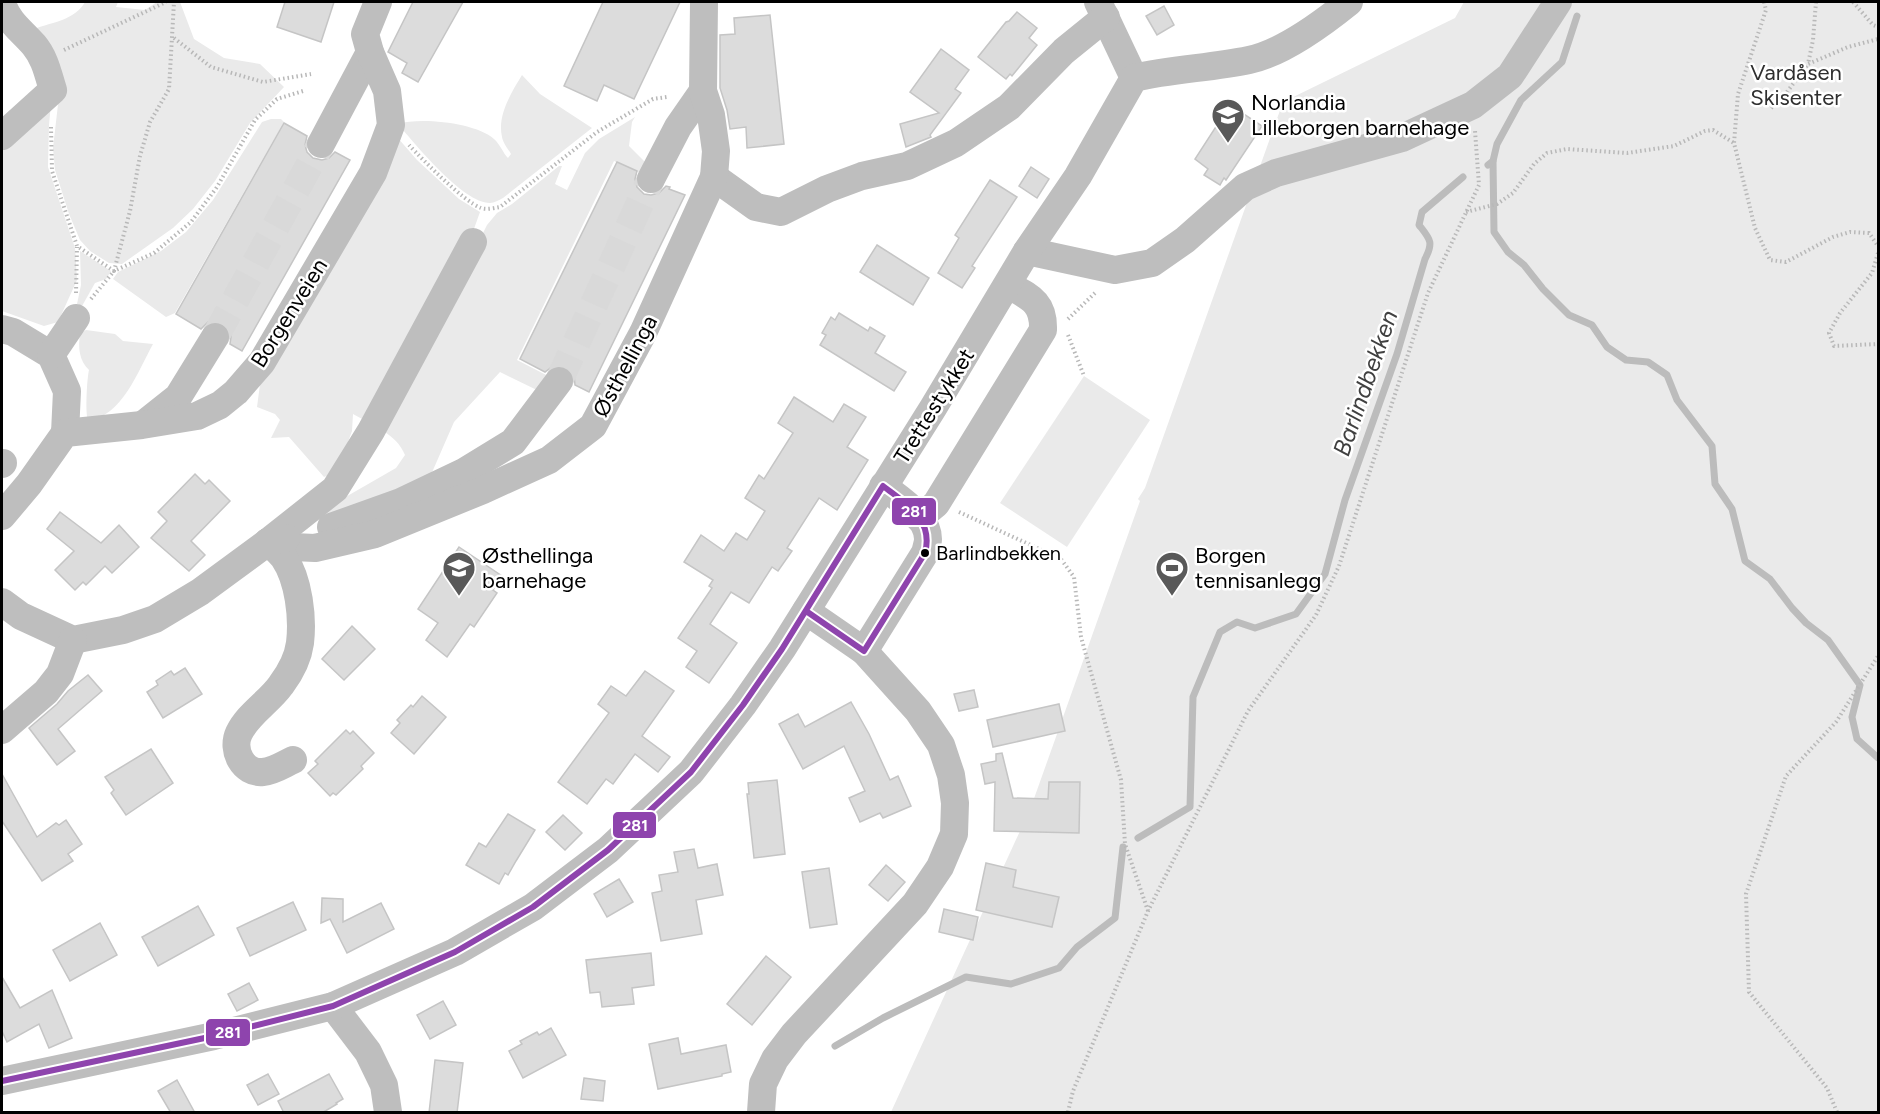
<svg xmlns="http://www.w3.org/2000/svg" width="1880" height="1114" font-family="Figtree,sans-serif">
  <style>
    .green { fill: #eaeaea }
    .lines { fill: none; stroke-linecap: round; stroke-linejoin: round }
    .stream { stroke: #bcbcbc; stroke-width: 7 }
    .building { fill: #dcdcdc; stroke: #c5c5c5; stroke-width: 1.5 }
    .minor-tunnel { stroke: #d9d9d9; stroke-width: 28; stroke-dasharray: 28 14; stroke-linecap: butt }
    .path { stroke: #b8b8b8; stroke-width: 4; stroke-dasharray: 1.5 3; stroke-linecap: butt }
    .minor { stroke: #bebebe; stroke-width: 28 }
    .bus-1-casing { stroke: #fff; stroke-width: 10 }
    .bus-1 { stroke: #8e44ad; stroke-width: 6 }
    .bus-dot { fill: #000; stroke: #fff; stroke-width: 2 }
    .labels { text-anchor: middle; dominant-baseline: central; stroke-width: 5; stroke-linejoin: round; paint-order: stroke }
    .bus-label { font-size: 20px; fill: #000; stroke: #fff; text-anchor: start }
    .park-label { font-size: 22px; fill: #2f2f2f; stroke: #fff }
    .poi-label { font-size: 22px; fill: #000; stroke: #fff; text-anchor: start }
    .street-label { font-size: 22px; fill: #000; stroke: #fff }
    .water-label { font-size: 24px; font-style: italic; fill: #404040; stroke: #fff }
    .line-badge { stroke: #fff; stroke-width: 2 }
    .badge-label { font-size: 16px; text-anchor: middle; font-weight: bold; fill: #fff }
  </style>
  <rect width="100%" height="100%" fill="#fff"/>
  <!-- green -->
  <g class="green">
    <path d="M 85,2 L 118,2 L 116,7 L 145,10 L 157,2 L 180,2 L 194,39 L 224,58 L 260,64 L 284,87 L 250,123 L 215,181 L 193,209 L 173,228 L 122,264 L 109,263 L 90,251 L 80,240 L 69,214 L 55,170 L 53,148 L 60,87 L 34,29 C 53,22 75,20 85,2 Z"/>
    <path d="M 1464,2 L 1878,2 L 1878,1112 L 891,1112 L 1031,807 L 1140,501 L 1138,499 L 1145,488 L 1283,102 L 1455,18 Z"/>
    <path d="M 522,75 L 540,94 L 592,128 L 503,198 C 499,200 494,203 490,203 C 463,203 415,144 398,124 C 421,117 476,123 494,139 C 500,144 503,153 508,158 L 511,154 C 508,149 503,143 502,137 C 497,116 511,93 522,75 Z"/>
    <path d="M 51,103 L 49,125 L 48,167 L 75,248 L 77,280 L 58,322 L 44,326 L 2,311 L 2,139 Z"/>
    <path d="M 635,117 L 632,122 L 629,146 L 649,166 L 642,174 L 614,161 L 517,360 L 550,377 L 541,392 L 500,372 L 454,422 L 430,477 L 322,518 L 323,510 L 396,468 L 405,455 C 397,434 372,425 353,414 L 352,431 L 337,472 L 324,477 L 289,437 L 271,438 L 280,420 L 275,414 L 257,407 L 261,377 L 397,137 L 417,160 L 459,199 L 480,212 L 470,240 L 477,245 L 487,225 L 497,213 L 512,204 L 559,166 L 562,166 L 555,184 L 567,190 L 585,153 L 599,139 Z"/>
    <path d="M 271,119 L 281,119 L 284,122 L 175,313 L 166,317 L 113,279 L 118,272 L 161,251 L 186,232 L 213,200 L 262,122 Z"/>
    <path d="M 80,251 L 111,271 L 106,279 L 95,283 L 82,306 L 77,304 L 81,285 Z"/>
    <path d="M 86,330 L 115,334 L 123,341 L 153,344 C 138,371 122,417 88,420 C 85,413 87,378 89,370 C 79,360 78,348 80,334 Z"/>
    <path d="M 1084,376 L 1150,420 L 1067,547 L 1000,503 Z"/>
  </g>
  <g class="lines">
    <!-- stream -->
    <g class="stream">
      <path d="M 1493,161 L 1494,232 L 1508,252 L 1524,265 L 1543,289 L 1569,315 L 1592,325 L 1607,347 L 1626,360 L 1648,362 L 1667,375 L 1677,400 L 1712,446 L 1715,484 L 1732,509 L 1745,561 L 1770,579 L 1792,608 L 1806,623 L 1828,640 L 1860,685 L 1852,717 L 1857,739 L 1878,758"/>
      <path d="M 1488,165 L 1493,161 L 1497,144 L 1521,100 L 1562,62 L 1577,16"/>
      <path d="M 1138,838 L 1190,807 L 1193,697 L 1220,632 L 1237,622 L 1255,628 L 1296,614 L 1325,574 L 1345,500 L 1397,354 L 1425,259 C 1434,242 1430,239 1419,225 L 1422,212 L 1463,177"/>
      <path d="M 835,1046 L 883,1018 L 966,977 L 1011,984 L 1059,968 L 1077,947 L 1115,918 L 1123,847"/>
    </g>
  </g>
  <!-- building -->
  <g class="building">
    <path d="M 285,2 L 334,2 L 321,42 L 277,27 Z"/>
    <path d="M 413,2 L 463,2 L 418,82 L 402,73 L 407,63 L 388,52 Z"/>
    <path d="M 603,2 L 680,2 L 634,99 L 604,85 L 597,101 L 564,86 Z"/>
    <path d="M 1164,6 L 1174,25 L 1157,35 L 1146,16 Z"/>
    <path d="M 1017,12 L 1037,28 L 1029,38 L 1037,45 L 1012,76 L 1010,74 L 1006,79 L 978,57 L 1006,22 L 1009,21 Z"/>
    <path d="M 770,15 L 784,144 L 747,148 L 746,127 L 730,129 L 727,110 L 720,88 L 720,35 L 735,34 L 734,18 Z"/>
    <path d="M 941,49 L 969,70 L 955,89 L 961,93 L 930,135 L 931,137 L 906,147 L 900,124 L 939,113 L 910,92 Z"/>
    <path d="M 1230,105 L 1262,126 L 1226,180 L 1224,178 L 1220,185 L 1204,175 L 1208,169 L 1195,159 Z"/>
    <path d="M 284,123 L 307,136 L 305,145 L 307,152 L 313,158 L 322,160 L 329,158 L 335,152 L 350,160 L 242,351 L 230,344 L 231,337 L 230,330 L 223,323 L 216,321 L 208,322 L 201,329 L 176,314 Z"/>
    <path d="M 617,162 L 637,171 L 635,179 L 637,187 L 644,194 L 651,195 L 659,193 L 666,186 L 670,187 L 669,189 L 685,195 L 589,392 L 575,385 L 574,375 L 568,368 L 562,365 L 553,366 L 545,372 L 520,359 Z"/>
    <path d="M 1031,167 L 1049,179 L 1037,198 L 1019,186 Z"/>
    <path d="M 990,180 L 1017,197 L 972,266 L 975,268 L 962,288 L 938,273 L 959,238 L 955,235 Z"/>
    <path d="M 877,245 L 929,278 L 913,305 L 860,272 Z"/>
    <path d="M 839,313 L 868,331 L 870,327 L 885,336 L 875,353 L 906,372 L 894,391 L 820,345 L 826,335 L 822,333 L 831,317 L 835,320 Z"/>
    <path d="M 794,397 L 833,422 L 844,404 L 866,417 L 847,447 L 868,460 L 837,510 L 819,498 L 787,548 L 792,551 L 778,571 L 772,567 L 749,603 L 731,592 L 710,624 L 737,643 L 709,683 L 686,667 L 697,651 L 678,638 L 712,588 L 709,586 L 713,580 L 684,562 L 701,535 L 724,551 L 736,533 L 747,540 L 765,511 L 745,498 L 759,475 L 764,479 L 793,433 L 778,423 Z"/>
    <path d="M 195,474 L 205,484 L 209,480 L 230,501 L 191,541 L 205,555 L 189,571 L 151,538 L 167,521 L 158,512 Z"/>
    <path d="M 60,512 L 101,543 L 119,525 L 139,547 L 112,573 L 105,566 L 86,585 L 83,582 L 75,590 L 55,570 L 74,551 L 47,529 Z"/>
    <path d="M 459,547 L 502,576 L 493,590 L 497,593 L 474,627 L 470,624 L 447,657 L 426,640 L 438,623 L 418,609 Z"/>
    <path d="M 352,626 L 375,649 L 344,680 L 322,659 Z"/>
    <path d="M 185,668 L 202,694 L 163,718 L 147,692 L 158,685 L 156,681 L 171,671 L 174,675 Z"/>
    <path d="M 645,671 L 674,691 L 642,736 L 670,757 L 658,772 L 635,754 L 613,784 L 606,779 L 587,804 L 558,782 L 609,713 L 598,704 L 611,686 L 626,696 Z"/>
    <path d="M 88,675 L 102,691 L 58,729 L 75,751 L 57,765 L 29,728 L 57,704 L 68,691 Z"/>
    <path d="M 974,690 L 978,707 L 959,711 L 954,694 Z"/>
    <path d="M 422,696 L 446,717 L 414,754 L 391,733 L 400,723 L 397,720 L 411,705 L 413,707 Z"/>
    <path d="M 851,702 L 869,734 L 890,780 L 898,776 L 911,806 L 883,818 L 880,813 L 860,822 L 849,798 L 865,791 L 844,746 L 803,769 L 779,724 L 798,714 L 805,727 Z"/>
    <path d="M 1059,704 L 1065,731 L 993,747 L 987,720 Z"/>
    <path d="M 346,730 L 350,734 L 353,731 L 374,753 L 361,766 L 363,769 L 336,795 L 333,793 L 330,796 L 308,773 L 318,764 L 315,761 Z"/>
    <path d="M 151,749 L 173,783 L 126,815 L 111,793 L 114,790 L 105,777 Z"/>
    <path d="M 1002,753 L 1013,798 L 1048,799 L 1049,782 L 1080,782 L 1079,833 L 994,831 L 995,782 L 985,784 L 981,764 L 996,761 L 996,754 Z"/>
    <path d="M 2,774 L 37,837 L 56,823 L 59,825 L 66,820 L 82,844 L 68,854 L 73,861 L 42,881 L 2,821 Z"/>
    <path d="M 777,780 L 785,854 L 754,858 L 747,794 L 749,794 L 748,783 Z"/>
    <path d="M 508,814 L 535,830 L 516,861 L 508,875 L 505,873 L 499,884 L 466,865 L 479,843 L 486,847 Z"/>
    <path d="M 563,815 L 582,833 L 565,850 L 546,832 Z"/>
    <path d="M 694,849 L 698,868 L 717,864 L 723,895 L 696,900 L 702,934 L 661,941 L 652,893 L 662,891 L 659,875 L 678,872 L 674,852 Z"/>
    <path d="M 986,863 L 1016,870 L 1013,887 L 1059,897 L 1052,927 L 976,910 Z"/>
    <path d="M 886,865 L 905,882 L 888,901 L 869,885 Z"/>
    <path d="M 829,868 L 837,924 L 810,928 L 802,872 Z"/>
    <path d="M 619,879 L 633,902 L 607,917 L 594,894 Z"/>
    <path d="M 322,898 L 343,899 L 343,922 L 381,903 L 394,929 L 347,953 L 330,919 L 321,923 Z"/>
    <path d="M 293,902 L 306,930 L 250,956 L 237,928 Z"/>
    <path d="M 198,906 L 214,935 L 158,966 L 142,937 Z"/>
    <path d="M 944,909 L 978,917 L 973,940 L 939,932 Z"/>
    <path d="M 100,923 L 117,955 L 70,981 L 53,950 Z"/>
    <path d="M 651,953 L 654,985 L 632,988 L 634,1004 L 602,1007 L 600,992 L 590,993 L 586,960 Z"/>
    <path d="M 766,956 L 791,977 L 752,1025 L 727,1004 Z"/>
    <path d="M 2,977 L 20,1008 L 52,990 L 72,1038 L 49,1048 L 39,1024 L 7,1042 L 2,1031 Z"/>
    <path d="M 249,983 L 258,1000 L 237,1011 L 228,994 Z"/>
    <path d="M 443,1001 L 456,1025 L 430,1039 L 417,1015 Z"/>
    <path d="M 551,1028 L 566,1055 L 523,1078 L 509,1051 L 522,1044 L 520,1041 L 537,1032 L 539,1035 Z"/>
    <path d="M 678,1038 L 681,1054 L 726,1045 L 731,1072 L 722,1074 L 722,1076 L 658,1089 L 649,1044 Z"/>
    <path d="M 435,1060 L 463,1063 L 457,1113 L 429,1113 Z"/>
    <path d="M 268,1074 L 279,1094 L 258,1105 L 247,1085 Z"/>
    <path d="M 329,1074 L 343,1099 L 336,1103 L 337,1104 L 322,1113 L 284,1113 L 278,1101 Z"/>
    <path d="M 584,1078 L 605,1081 L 603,1101 L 581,1099 Z"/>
    <path d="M 177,1080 L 195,1113 L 171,1113 L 158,1091 Z"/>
  </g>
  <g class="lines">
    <!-- minor-tunnel -->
    <g class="minor-tunnel">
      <path d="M 215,337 L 321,144"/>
      <path d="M 559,381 L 651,179"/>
    </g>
    <!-- path -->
    <g class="path">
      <path d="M 1764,2 L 1766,10 L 1738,94 L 1734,143 L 1755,228 L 1770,260 L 1786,262 L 1833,237 L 1850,232 L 1869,233 L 1878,246"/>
      <path d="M 1816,2 L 1813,40 L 1808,64 L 1848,47 L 1878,39"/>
      <path d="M 1853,2 L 1873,25 L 1878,27"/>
      <path d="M 174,38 L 211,67 L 263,82 L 311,74"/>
      <path d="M 64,50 L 166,2"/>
      <path d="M 1771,108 L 1787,92 L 1808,64"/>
      <path d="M 51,127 L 52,171 L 77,246 L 114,271 L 154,253 L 191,222 L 217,187 L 255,120 L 277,99 L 303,91"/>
      <path d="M 409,145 C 423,160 463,201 481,208 C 487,210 494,208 500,207 L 597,132 L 653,99 L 667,97"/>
      <path d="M 1466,212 L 1497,204 L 1513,193 L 1534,164 L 1547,153 L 1567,149 L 1627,153 L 1674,146 L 1705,131 L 1713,130 L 1734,143"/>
      <path d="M 1878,253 L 1872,273 L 1840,313 L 1829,333 L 1834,346 L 1878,344"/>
      <path d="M 76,293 L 77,247"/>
      <path d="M 91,299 L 114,271 L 130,211 L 140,156 L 150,122 L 169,89 L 174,2"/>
      <path d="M 1068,319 L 1097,291"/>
      <path d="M 1068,335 L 1084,376"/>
      <path d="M 959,512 L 1061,559 L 1074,577 L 1081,637 L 1121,780 L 1125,844 L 1148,911"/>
      <path d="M 1068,1112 L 1073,1091 L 1148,911 L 1248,711 L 1316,615 L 1339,566 L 1428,293 L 1479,185 L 1475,131"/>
      <path d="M 1837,1112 L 1827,1088 L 1749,992 L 1746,894 L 1786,776 L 1836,722 L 1878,656"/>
    </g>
    <!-- minor -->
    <g class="minor">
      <path d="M 1098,2 L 1134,78"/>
      <path d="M 2,4 C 10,24 21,30 34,45 C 45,58 48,74 53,90 L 2,136"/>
      <path d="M 321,144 L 370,52"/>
      <path d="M 714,177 L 756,207 L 781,212 L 827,189 L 862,176 L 907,166 L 956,143 L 1009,107 L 1064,51 L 1106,17"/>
      <path d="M 651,179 L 678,127 L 703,91"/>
      <path d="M 1027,251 L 1115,270 L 1152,263 L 1185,240 L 1245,187 L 1276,173 L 1402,138 L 1473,105 L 1510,76 L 1558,2"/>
      <path d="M 2,329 L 13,332 L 51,355 L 67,391 L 65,433"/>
      <path d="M 51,355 L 76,318"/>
      <path d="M 144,424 L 178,397 L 215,337"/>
      <path d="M 2,464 L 3,463"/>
      <path d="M 2,516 L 29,484 L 65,433 L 142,425 L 197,416 L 220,405 L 236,392 L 262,362 L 373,173 L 391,125 L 387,91 L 370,52 L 365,34 L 378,2"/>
      <path d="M 919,518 L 936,504 L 1043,330 C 1044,302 1030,297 1008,285"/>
      <path d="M 331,527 L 401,502 L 464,472 L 513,442 L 559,381"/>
      <path d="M 268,542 L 293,547 L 315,548 L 375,534 L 483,490 L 549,460 L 593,426 L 643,333 L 714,177 L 716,151 L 711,115 L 703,91 L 704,2"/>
      <path d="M 268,542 L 335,489 L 371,431 L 473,242"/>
      <path d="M 268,542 C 273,547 280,552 284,558 C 299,580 303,618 300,643 C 298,658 290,673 281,685 C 269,702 248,714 239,733 C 231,750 243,774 263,772 C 274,771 284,764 293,760"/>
      <path d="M 2,602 L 21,616 L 73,640 L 123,630 L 155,619 L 200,592 L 268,542 L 286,538"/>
      <path d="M 864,651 L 925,553 C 926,549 928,543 928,539 C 928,516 899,499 883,486"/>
      <path d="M 2,730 L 46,692 L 60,674 L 73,640"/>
      <path d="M 333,1006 L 368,1052 L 384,1085 L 388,1112"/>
      <path d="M 2,1081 L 214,1036 L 333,1006 L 455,952 L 533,907 L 608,850 L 691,772 L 743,705 L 782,649 L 933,408 L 1027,251 L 1078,176 L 1134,78 C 1172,69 1211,68 1249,60 C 1283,53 1323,23 1349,2"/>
      <path d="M 761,1112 L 763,1084 L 775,1059 L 794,1034 L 915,904 L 940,867 L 954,834 L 955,803 L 951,775 L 941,745 L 918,711 L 864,651 L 806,611"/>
    </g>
    <!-- bus-1 casing -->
    <g class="bus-1-casing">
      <path id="bus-1" d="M 2,1081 L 214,1036 L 333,1006 L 455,952 L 533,907 L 608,850 L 691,772 L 743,705 L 782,649 L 883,486 C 906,504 934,519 925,553 L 864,651 L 806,611"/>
    </g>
    <!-- bus-1 -->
    <use href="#bus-1" class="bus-1"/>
  </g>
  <!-- icons -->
  <defs>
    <g id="school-pin" transform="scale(1.725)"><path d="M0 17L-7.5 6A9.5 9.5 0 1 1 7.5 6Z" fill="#595959" stroke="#fff"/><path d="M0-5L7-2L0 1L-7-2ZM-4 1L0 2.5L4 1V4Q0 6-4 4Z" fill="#fff"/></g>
    <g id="stadium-pin" transform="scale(1.725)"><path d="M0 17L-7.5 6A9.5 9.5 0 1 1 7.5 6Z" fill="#595959" stroke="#fff"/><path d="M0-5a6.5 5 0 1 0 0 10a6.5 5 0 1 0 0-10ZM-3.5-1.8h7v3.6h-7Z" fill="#fff"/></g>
  </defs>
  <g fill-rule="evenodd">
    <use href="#school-pin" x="1228" y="115"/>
    <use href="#school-pin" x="459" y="568"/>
    <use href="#stadium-pin" x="1172" y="568"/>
  </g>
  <!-- markers -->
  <circle class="bus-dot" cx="925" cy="553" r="5"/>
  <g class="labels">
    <!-- bus labels -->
    <g class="bus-label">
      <text x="936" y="553">Barlindbekken</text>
    </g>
    <!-- park labels -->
    <g class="park-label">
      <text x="1796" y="72">Vardåsen<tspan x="1796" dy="25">Skisenter</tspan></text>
    </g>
    <!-- poi labels -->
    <g class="poi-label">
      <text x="1251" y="102">Norlandia<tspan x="1251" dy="25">Lilleborgen barnehage</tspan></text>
      <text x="482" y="555">Østhellinga<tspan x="482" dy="25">barnehage</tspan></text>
      <text x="1195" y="555">Borgen<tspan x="1195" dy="25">tennisanlegg</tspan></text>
    </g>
    <!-- street labels -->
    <g class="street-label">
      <text transform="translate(289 313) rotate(-58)">Borgenveien</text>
      <text transform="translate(625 366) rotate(-62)">Østhellinga</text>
      <text transform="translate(934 406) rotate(-58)">Trettestykket</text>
    </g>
    <!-- water labels -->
    <g class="water-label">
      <text transform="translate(1365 383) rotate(-71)">Barlindbekken</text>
    </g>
  </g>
  <g class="line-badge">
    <rect x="891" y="497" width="46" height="29" rx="6" fill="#8e44ad"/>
    <rect x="612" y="811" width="45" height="28" rx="6" fill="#8e44ad"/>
    <rect x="205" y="1018" width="46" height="29" rx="6" fill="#8e44ad"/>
  </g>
  <g class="badge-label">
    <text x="914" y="517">281</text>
    <text x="635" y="831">281</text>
    <text x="228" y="1038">281</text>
  </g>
  <!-- border -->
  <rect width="1880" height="1114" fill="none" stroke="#000000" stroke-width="6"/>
</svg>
